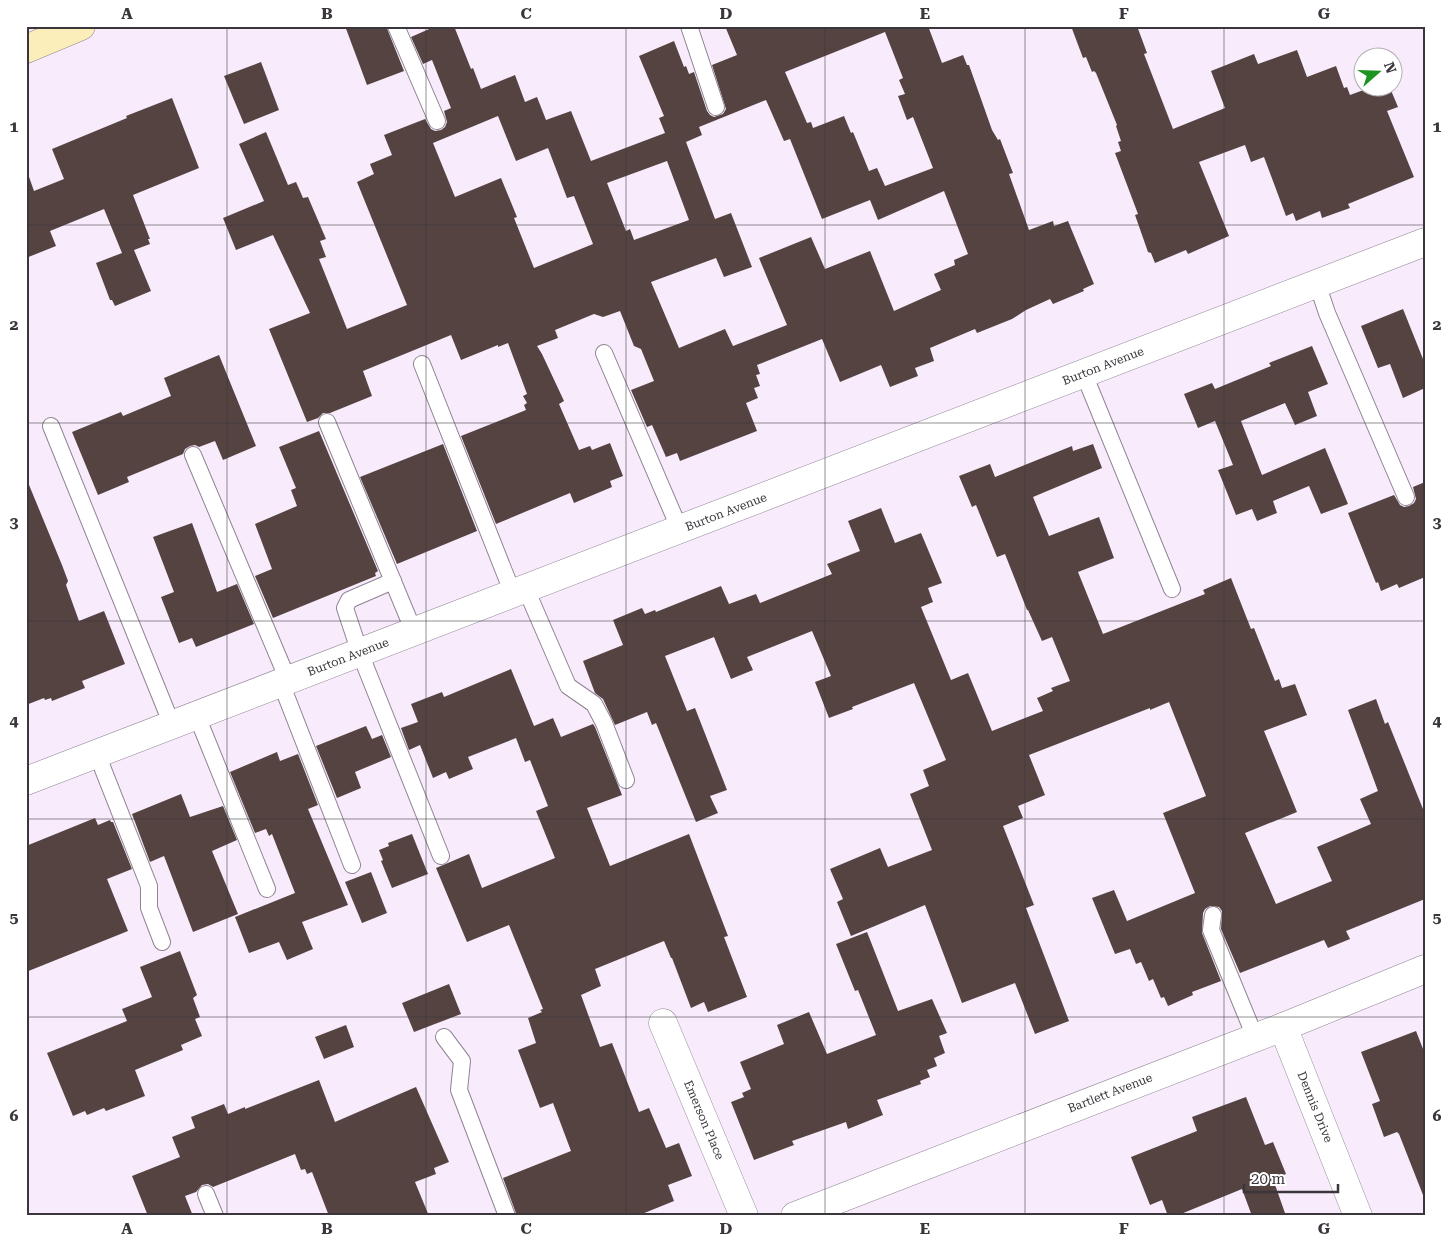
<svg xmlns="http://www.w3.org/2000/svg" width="1451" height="1242" font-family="'Roboto Serif',serif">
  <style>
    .building { fill: #554341; fill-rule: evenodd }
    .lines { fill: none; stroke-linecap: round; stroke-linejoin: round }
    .lane-casing { stroke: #8f8493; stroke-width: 18 }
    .street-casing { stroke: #8f8493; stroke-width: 29 }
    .secondary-casing { stroke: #8f8493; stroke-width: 29 }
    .lane { stroke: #fff; stroke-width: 16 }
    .street { stroke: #fff; stroke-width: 28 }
    .secondary { stroke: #fbeebb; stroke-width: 28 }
    .grid { fill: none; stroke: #3a363c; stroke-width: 1; stroke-opacity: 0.55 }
    .labels { text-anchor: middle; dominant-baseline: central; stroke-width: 5; stroke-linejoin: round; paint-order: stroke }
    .street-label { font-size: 12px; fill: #3a363c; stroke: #fff }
    .neatline { fill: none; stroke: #3a363c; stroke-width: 2 }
    .grid-label { font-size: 16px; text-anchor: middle; font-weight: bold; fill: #3a363c }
  </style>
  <rect width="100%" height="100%" fill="#f8ecfc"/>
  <!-- building -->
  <g class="building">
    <path d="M 345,26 L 386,26 L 404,71 L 367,85 Z"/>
    <path d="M 436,26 L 454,26 L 471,69 L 473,68 L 481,89 L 515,75 L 525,102 L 537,97 L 546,120 L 571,111 L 591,161 L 665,133 L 659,118 L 664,116 L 639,56 L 674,41 L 684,67 L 686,66 L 689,74 L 694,72 L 707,111 L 710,115 L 714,117 L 723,114 L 726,109 L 712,65 L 737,55 L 725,26 L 928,26 L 942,63 L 963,55 L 967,65 L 969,65 L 992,130 L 998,140 L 1000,139 L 1013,173 L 1009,174 L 1029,230 L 1053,221 L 1054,226 L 1068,221 L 1094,284 L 1083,289 L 1084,291 L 1053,304 L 1050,299 L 1026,310 L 1012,319 L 977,333 L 975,329 L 930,348 L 934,361 L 915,368 L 918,376 L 890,387 L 881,365 L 840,382 L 822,339 L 757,365 L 760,374 L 756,375 L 760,386 L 754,388 L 758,398 L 746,403 L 757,431 L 680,461 L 677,453 L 666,457 L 652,425 L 647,427 L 631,390 L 654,381 L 641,349 L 634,346 L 620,311 L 603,317 L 594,314 L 555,330 L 558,338 L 537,346 L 542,354 L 564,401 L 559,404 L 579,450 L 590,446 L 592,450 L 610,443 L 623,476 L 610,481 L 612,487 L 574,503 L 570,493 L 496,524 L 461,436 L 526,410 L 524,405 L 527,403 L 523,396 L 527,394 L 508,343 L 498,347 L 498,345 L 461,360 L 451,335 L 363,371 L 372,396 L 330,413 L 323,413 L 318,418 L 307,422 L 269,329 L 310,313 L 273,235 L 236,250 L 223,218 L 264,201 L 239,144 L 266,132 L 288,185 L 296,182 L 303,198 L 308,197 L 326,239 L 320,241 L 326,257 L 319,259 L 347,329 L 407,305 L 357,182 L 374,174 L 370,164 L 392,155 L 384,135 L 425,119 L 431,129 L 435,131 L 441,130 L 445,127 L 447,122 L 444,111 L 451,108 L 432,60 L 423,64 L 411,37 ZM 885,32 L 903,78 L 899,80 L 905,94 L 898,96 L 907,120 L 913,117 L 933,168 L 885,186 L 877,168 L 869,171 L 853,132 L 851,133 L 844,116 L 813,128 L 811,122 L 807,123 L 785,72 ZM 766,100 L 784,141 L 790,139 L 822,219 L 870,200 L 878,220 L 944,191 L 968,254 L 954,260 L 955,265 L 934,274 L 941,290 L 894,311 L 870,251 L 825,269 L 811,237 L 759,258 L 787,325 L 733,346 L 725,329 L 679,348 L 651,282 L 716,258 L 724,277 L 752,267 L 731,213 L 715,219 L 686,142 L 702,135 L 699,127 ZM 498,116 L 516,161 L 548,148 L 567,198 L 574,196 L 593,244 L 534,268 L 514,218 L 517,217 L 501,178 L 455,197 L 433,143 ZM 667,161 L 689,220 L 634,240 L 630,229 L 626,231 L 607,183 Z"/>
    <path d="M 1071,26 L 1137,26 L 1147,53 L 1144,54 L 1173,129 L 1225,108 L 1211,71 L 1254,54 L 1258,64 L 1297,50 L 1307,77 L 1336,66 L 1344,88 L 1347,87 L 1350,95 L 1369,88 L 1390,88 L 1398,107 L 1387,111 L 1414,177 L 1348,204 L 1350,208 L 1322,218 L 1320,211 L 1296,221 L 1293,213 L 1286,216 L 1264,157 L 1251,162 L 1245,145 L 1199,162 L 1229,236 L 1188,254 L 1186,250 L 1155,263 L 1151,253 L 1148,252 L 1135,215 L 1138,214 L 1115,153 L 1121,151 L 1118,142 L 1121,141 L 1116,126 L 1117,125 L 1096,73 L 1094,71 L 1092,72 L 1086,57 L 1083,58 Z"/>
    <path d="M 261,62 L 279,110 L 244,124 L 224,76 Z"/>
    <path d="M 172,98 L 199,168 L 133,195 L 150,239 L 148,239 L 150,244 L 134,250 L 151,291 L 115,306 L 112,300 L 110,300 L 96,263 L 122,253 L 104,209 L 50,231 L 56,246 L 26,258 L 26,175 L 28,174 L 34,191 L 64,179 L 52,149 L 127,118 L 126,116 Z"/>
    <path d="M 1403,309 L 1425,364 L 1425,388 L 1403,398 L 1390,364 L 1378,368 L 1361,326 Z"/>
    <path d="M 1312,346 L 1328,384 L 1308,392 L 1317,416 L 1295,425 L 1285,403 L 1241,421 L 1262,475 L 1325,448 L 1348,504 L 1321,514 L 1309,486 L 1273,501 L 1277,513 L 1257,521 L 1252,509 L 1236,515 L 1218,470 L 1233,465 L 1215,421 L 1198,428 L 1184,394 L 1212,383 L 1215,389 L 1271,366 L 1269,363 Z"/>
    <path d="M 219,355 L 256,446 L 223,460 L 215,441 L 199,447 L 195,445 L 190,446 L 185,449 L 183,454 L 127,477 L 129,482 L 98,495 L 72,432 L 121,412 L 123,416 L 171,396 L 164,378 Z"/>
    <path d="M 319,431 L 378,571 L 375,573 L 376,576 L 273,618 L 255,576 L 272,569 L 255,524 L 297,506 L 291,490 L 296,488 L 279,447 Z"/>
    <path d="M 443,444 L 477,531 L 397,564 L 360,477 Z"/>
    <path d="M 1093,444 L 1102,468 L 1033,497 L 1049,536 L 1099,517 L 1114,558 L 1078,572 L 1103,634 L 1205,594 L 1203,590 L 1231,578 L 1251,629 L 1254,628 L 1275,681 L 1279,679 L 1282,688 L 1295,684 L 1307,715 L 1264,731 L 1297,812 L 1245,833 L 1276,904 L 1332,881 L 1317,847 L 1371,824 L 1360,799 L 1378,791 L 1348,710 L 1376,699 L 1385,724 L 1388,722 L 1425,814 L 1425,899 L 1346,931 L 1350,939 L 1328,948 L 1324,940 L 1240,973 L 1221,929 L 1222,911 L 1219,907 L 1210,906 L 1205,909 L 1203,913 L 1202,933 L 1221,981 L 1192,992 L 1193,995 L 1168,1006 L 1164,997 L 1161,998 L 1153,979 L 1149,981 L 1141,962 L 1136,964 L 1130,949 L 1115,954 L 1092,898 L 1114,890 L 1127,921 L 1195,893 L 1163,813 L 1206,796 L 1169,702 L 1150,710 L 1150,708 L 1029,755 L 1045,795 L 1018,806 L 1023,818 L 1003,826 L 1034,905 L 1026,908 L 1069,1021 L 1035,1034 L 1015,983 L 962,1003 L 925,905 L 851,936 L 837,902 L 843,899 L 830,869 L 880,848 L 888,867 L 932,850 L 910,794 L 929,786 L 923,770 L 946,760 L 914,683 L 852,707 L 853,709 L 829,718 L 815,682 L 831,676 L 812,631 L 747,657 L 753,670 L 731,679 L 714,637 L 665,656 L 687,711 L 695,708 L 727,790 L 710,796 L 718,813 L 696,822 L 656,723 L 652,725 L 647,712 L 615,725 L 603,699 L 595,693 L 583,661 L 623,645 L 613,620 L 642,608 L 645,614 L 655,610 L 656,612 L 721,586 L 729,604 L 756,594 L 760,603 L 832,574 L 827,564 L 860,551 L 848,521 L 881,508 L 895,543 L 921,533 L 942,583 L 928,588 L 933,602 L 921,607 L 951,680 L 968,673 L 992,731 L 1043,711 L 1037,698 L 1053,691 L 1051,688 L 1070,681 L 1052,637 L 1042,641 L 1028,610 L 1027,610 L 1005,554 L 997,557 L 976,505 L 972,507 L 959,476 L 990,464 L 995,477 L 1072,446 L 1073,451 Z"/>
    <path d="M 27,480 L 62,565 L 68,581 L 66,585 L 79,621 L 104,611 L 125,664 L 82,681 L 85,688 L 52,701 L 51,698 L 45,700 L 44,698 L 26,705 Z"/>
    <path d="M 1425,482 L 1425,577 L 1399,588 L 1397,584 L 1381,591 L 1378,582 L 1376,583 L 1348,513 L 1394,495 L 1400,505 L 1404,507 L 1409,506 L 1414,503 L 1416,499 L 1413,487 Z"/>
    <path d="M 192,523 L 217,592 L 237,584 L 254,624 L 196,647 L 192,638 L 179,643 L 161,597 L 174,592 L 153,537 Z"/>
    <path d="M 511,669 L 534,726 L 553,718 L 561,737 L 593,724 L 595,727 L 622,795 L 587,808 L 610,866 L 689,834 L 728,936 L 724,937 L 747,997 L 708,1012 L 704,1002 L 691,1008 L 672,958 L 671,958 L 664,941 L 595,969 L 601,986 L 581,995 L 600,1047 L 612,1043 L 639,1112 L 649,1108 L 666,1148 L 679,1143 L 692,1176 L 668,1185 L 674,1201 L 637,1216 L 517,1216 L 503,1178 L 571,1151 L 553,1103 L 540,1108 L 518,1050 L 536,1043 L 528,1018 L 542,1012 L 540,1010 L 543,1009 L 509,925 L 467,942 L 436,868 L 469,854 L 482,888 L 555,858 L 536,811 L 548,806 L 530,760 L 525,762 L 516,738 L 468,757 L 473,769 L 449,779 L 446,772 L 433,778 L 420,745 L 409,750 L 401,728 L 418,722 L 411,704 L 442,692 L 444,697 Z"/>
    <path d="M 366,726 L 372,739 L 382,735 L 391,757 L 355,772 L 361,788 L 337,798 L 316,746 Z"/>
    <path d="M 277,752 L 280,761 L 298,754 L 318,805 L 308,809 L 348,905 L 302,922 L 313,949 L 287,960 L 279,942 L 249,953 L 235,917 L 295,893 L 272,834 L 269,836 L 266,829 L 255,833 L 230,772 Z"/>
    <path d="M 181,794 L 190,817 L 223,806 L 237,840 L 212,851 L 238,914 L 193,932 L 164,856 L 150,862 L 132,814 Z"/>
    <path d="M 95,818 L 98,825 L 110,820 L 111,822 L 113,822 L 132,869 L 107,879 L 128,931 L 26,972 L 26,846 Z"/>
    <path d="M 412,834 L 428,874 L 392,888 L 381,861 L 383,860 L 379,850 L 389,846 L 388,843 Z"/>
    <path d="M 371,872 L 387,913 L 362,923 L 345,882 Z"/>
    <path d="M 867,932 L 898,1011 L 932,999 L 947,1033 L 939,1036 L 945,1053 L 934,1058 L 937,1066 L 927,1070 L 930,1077 L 920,1081 L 921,1084 L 877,1100 L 883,1115 L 848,1129 L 846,1122 L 792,1141 L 794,1145 L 754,1160 L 731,1102 L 744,1097 L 742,1093 L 751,1089 L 740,1062 L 784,1044 L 777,1025 L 809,1012 L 827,1054 L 876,1035 L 858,990 L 855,991 L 836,944 Z"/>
    <path d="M 180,951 L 197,995 L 193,998 L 200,1017 L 195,1019 L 202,1036 L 181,1045 L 183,1050 L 135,1070 L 145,1096 L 106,1111 L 104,1108 L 87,1115 L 85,1111 L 73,1116 L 47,1053 L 127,1021 L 122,1009 L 152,997 L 140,967 Z"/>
    <path d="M 449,984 L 461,1014 L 414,1032 L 402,1003 Z"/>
    <path d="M 346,1025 L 354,1047 L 324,1059 L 315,1037 Z"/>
    <path d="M 1416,1031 L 1425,1054 L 1425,1195 L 1423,1195 L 1399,1134 L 1397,1132 L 1384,1137 L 1372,1104 L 1380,1101 L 1361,1052 Z"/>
    <path d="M 319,1080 L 335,1122 L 416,1087 L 449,1162 L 434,1168 L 436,1174 L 415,1182 L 429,1216 L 329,1216 L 312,1172 L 307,1174 L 305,1169 L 301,1170 L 295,1154 L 213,1187 L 208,1184 L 202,1185 L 196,1192 L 185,1196 L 193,1216 L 148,1216 L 132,1176 L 180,1157 L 172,1137 L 195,1128 L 191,1117 L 224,1104 L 228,1114 L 245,1107 L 245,1109 Z"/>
    <path d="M 1246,1097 L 1265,1145 L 1273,1142 L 1286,1174 L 1273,1179 L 1286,1216 L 1252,1216 L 1242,1189 L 1176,1216 L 1168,1216 L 1162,1200 L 1150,1205 L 1131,1157 L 1197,1131 L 1192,1117 Z"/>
  </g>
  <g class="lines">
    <!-- lane casing -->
    <g class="lane-casing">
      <g id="lane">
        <path d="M 396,26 L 437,121"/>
        <path d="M 689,26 L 716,107"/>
        <path d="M 1317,283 L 1327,313 L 1406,497"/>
        <path d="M 604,353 L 680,530"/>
        <path d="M 422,364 L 513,594"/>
        <path d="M 1084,374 L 1172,589"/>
        <path d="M 327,422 L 414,632"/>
        <path d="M 51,426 L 172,725"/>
        <path d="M 193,455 L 288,680"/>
        <path d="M 393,581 L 349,600 L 345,608 L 360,653 L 441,856"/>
        <path d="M 526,589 L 568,686 L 594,704 L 604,723 L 626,780"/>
        <path d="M 281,683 L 352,865"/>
        <path d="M 197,716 L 267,889"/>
        <path d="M 97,754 L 149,886 L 149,908 L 162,942"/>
        <path d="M 1213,915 L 1211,930 L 1255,1037"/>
        <path d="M 444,1037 L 462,1061 L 459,1090 L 507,1216"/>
        <path d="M 206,1194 L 215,1216"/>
      </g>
    </g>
    <!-- street casing -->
    <g class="street-casing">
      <g id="street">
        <path d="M 26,781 L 1425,242"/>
        <path d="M 663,1023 L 744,1216"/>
        <path d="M 1283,1027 L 1358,1216"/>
        <path d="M 795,1216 L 1283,1027 L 1425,969"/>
      </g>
    </g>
    <!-- secondary casing -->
    <g class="secondary-casing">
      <path id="secondary" d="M 26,49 L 81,26"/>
    </g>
    <!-- lane -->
    <use href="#lane" class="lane"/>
    <!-- street -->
    <use href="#street" class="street"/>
    <!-- secondary -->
    <use href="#secondary" class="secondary"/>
  </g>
  <!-- grid -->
  <path class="grid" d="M 227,26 L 227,1216M 426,26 L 426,1216M 626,26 L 626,1216M 825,26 L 825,1216M 1025,26 L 1025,1216M 1224,26 L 1224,1216M 26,225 L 1425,225M 26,423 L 1425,423M 26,621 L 1425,621M 26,819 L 1425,819M 26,1017 L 1425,1017"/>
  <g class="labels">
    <!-- street labels -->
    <g class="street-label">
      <text transform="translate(1103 366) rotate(-21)">Burton Avenue</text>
      <text transform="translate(726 512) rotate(-21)">Burton Avenue</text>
      <text transform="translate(348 657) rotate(-21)">Burton Avenue</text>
      <text transform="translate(1110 1093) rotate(-21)">Bartlett Avenue</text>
      <text transform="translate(1315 1107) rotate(68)">Dennis Drive</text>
      <text transform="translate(704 1120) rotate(67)">Emerson Place</text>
    </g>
  </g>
  <!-- border -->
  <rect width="1451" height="1242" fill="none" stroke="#ffffff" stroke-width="55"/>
  <!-- north arrow -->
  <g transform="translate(1378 72) rotate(70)"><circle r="24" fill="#ffffff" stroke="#b0afb1"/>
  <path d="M0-4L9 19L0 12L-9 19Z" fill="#1d9321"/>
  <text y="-8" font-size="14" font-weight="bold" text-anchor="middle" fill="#3a363c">N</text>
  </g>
  <!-- scale -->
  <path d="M1244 1184v8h94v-8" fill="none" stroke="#3a363c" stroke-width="2.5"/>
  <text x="1251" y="1184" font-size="15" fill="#3a363c" stroke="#ffffff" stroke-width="4" paint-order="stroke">20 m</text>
  <rect x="28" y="28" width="1396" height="1186" class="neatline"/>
  <g class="grid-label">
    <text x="127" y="19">A</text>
    <text x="327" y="19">B</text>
    <text x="526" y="19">C</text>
    <text x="726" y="19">D</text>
    <text x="925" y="19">E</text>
    <text x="1124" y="19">F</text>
    <text x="1324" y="19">G</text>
    <text x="14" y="132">1</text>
    <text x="1437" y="132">1</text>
    <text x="14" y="330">2</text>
    <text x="1437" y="330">2</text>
    <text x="14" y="528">3</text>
    <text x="1437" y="528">3</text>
    <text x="14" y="726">4</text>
    <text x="1437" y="726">4</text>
    <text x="14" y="923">5</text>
    <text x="1437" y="923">5</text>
    <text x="14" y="1121">6</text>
    <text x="1437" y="1121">6</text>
    <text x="127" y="1234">A</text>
    <text x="327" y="1234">B</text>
    <text x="526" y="1234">C</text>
    <text x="726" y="1234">D</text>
    <text x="925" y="1234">E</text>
    <text x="1124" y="1234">F</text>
    <text x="1324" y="1234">G</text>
  </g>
</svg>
